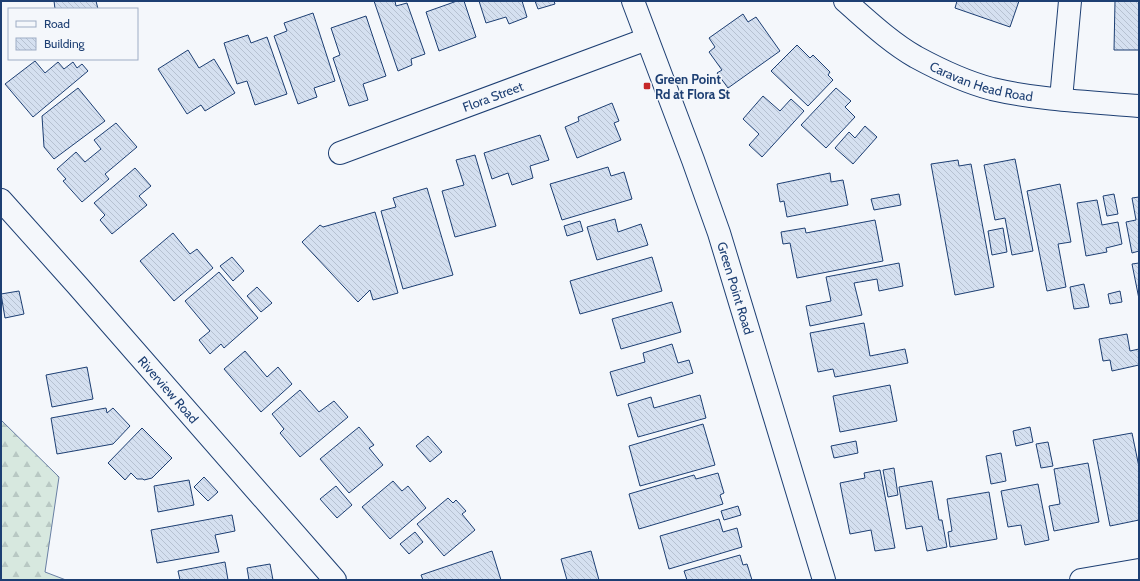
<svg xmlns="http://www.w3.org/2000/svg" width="1140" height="581" font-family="Cabin,sans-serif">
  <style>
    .forest { fill: url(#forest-firs); stroke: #687fa3 }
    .building { fill: url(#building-back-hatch); stroke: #1d3f73 }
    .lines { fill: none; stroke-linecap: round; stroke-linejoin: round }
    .minor-casing { stroke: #1d3f73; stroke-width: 24 }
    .minor { stroke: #f4f7fb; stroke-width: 22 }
    .poi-dot { fill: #c62828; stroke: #f4f7fb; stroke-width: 1.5 }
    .labels { text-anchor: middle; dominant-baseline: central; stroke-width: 3; stroke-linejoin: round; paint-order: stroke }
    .poi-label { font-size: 13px; font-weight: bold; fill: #1d3f73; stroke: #f4f7fb; text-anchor: start }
    .street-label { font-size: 13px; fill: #1d3f73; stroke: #f4f7fb }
  </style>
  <defs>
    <pattern id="forest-firs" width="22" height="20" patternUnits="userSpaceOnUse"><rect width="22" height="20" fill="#d7e8df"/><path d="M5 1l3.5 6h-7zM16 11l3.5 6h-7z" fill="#b8c8c3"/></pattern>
    <pattern id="building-back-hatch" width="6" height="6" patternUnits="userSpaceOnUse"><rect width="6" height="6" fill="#d5e0f0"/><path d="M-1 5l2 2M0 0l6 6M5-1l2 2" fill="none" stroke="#b6c1d1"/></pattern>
  </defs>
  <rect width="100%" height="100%" fill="#f4f7fb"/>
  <!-- forest -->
  <path class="forest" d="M 1,420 L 59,477 L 45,572 L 66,580 L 1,580 Z"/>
  <!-- building -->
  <g class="building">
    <path d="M 54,1 L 96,1 L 98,9 L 55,9 Z"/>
    <path d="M 374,1 L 395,1 L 396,6 L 407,3 L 425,54 L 411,59 L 412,65 L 398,71 Z"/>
    <path d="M 457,1 L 464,1 L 476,37 L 439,51 L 426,12 Z"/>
    <path d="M 479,1 L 522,1 L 527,17 L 509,24 L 506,17 L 486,23 Z"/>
    <path d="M 535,1 L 554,1 L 555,4 L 538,9 Z"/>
    <path d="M 957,1 L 1019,1 L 1010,27 L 955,8 Z"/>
    <path d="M 1115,1 L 1139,1 L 1139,50 L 1114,50 Z"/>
    <path d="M 313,13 L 335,81 L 314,88 L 317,97 L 298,104 L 274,36 L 287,31 L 284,23 Z"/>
    <path d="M 743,14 L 748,22 L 756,17 L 780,51 L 728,88 L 717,73 L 722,70 L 709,52 L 715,47 L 709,38 Z"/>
    <path d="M 366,16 L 386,76 L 363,84 L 368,100 L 349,106 L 333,58 L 340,55 L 331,28 Z"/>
    <path d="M 248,35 L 251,43 L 267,37 L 287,94 L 255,105 L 247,81 L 237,84 L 224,43 Z"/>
    <path d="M 797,45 L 810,58 L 813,55 L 830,72 L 828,75 L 833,80 L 808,106 L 771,71 Z"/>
    <path d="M 188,50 L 199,68 L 214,59 L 235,93 L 205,111 L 201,105 L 187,114 L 158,69 Z"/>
    <path d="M 35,61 L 45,73 L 58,62 L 64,69 L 73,62 L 77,68 L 82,64 L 88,71 L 33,117 L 5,84 Z"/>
    <path d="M 78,88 L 105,121 L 54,159 L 44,147 L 42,116 Z"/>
    <path d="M 836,88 L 851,101 L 845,107 L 855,117 L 826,148 L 801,125 Z"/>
    <path d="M 763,96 L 780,111 L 791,99 L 804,111 L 762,157 L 749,145 L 759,134 L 743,119 Z"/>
    <path d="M 612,103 L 619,121 L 614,123 L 621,140 L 577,158 L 565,127 L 579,121 L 578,117 Z"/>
    <path d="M 116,123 L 137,147 L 105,174 L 109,179 L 82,202 L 63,181 L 66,179 L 57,169 L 76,152 L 85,162 L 101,149 L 94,140 Z"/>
    <path d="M 865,126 L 877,137 L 853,164 L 835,148 L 849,132 L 855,138 Z"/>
    <path d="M 540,135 L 549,160 L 530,166 L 533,178 L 512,185 L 508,173 L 492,179 L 484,153 Z"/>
    <path d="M 475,155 L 496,226 L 455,237 L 442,191 L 464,185 L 456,160 Z"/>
    <path d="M 1015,159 L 1033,251 L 1012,255 L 1005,218 L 995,220 L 984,165 Z"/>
    <path d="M 958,160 L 959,166 L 971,164 L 994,287 L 955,295 L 931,164 Z"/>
    <path d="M 608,167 L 611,176 L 624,172 L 632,199 L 562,220 L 550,184 Z"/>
    <path d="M 135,168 L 151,186 L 139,196 L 147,205 L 112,234 L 100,220 L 105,215 L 94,203 Z"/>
    <path d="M 830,173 L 831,182 L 843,180 L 848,205 L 787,217 L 784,201 L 780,202 L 777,184 Z"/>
    <path d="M 1060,184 L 1071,242 L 1058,244 L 1066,287 L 1047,291 L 1027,191 Z"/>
    <path d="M 427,188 L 453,275 L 403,289 L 381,211 L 396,207 L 393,198 Z"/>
    <path d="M 899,194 L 901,205 L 874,210 L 871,199 Z"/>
    <path d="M 1114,194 L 1118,214 L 1107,216 L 1103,196 Z"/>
    <path d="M 1139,197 L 1139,251 L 1132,253 L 1126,222 L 1136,220 L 1132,198 Z"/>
    <path d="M 1097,200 L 1102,225 L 1118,222 L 1122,244 L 1106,248 L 1107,252 L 1086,256 L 1077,203 Z"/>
    <path d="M 375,212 L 398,293 L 373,300 L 370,290 L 358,302 L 302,242 L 320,225 L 323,227 Z"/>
    <path d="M 615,219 L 618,232 L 641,224 L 648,245 L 597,260 L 587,227 Z"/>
    <path d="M 875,220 L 883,261 L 797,278 L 790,243 L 783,244 L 781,232 L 805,228 L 806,233 Z"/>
    <path d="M 580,221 L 583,231 L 567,236 L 564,226 Z"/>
    <path d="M 1003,228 L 1007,252 L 992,255 L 988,231 Z"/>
    <path d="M 173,233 L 190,254 L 197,249 L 213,268 L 174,301 L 140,261 Z"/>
    <path d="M 232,257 L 244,271 L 233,281 L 220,266 Z"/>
    <path d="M 652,257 L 662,291 L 580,314 L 570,281 Z"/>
    <path d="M 899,263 L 903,286 L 879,291 L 877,279 L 854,283 L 862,315 L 810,326 L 806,306 L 831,301 L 826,277 Z"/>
    <path d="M 1139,263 L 1139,299 L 1132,264 Z"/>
    <path d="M 219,272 L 258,318 L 224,348 L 221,344 L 210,354 L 199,340 L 210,331 L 185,301 Z"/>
    <path d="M 1084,284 L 1089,307 L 1074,309 L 1070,287 Z"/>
    <path d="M 257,287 L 272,303 L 261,312 L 247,296 Z"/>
    <path d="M 19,291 L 24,314 L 5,318 L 1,294 Z"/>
    <path d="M 1120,291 L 1122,302 L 1110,304 L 1108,294 Z"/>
    <path d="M 672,302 L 681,332 L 621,349 L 612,319 Z"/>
    <path d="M 864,323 L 870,356 L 905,349 L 908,363 L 835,377 L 833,369 L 818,372 L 810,333 Z"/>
    <path d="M 1127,334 L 1130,351 L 1139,349 L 1139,365 L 1112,371 L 1110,360 L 1103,361 L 1099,339 Z"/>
    <path d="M 672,344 L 678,363 L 689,360 L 693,373 L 617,396 L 610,372 L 645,362 L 643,353 Z"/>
    <path d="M 245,351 L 267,377 L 278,367 L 292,384 L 261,412 L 224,369 Z"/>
    <path d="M 87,367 L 93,399 L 52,407 L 46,375 Z"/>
    <path d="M 890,385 L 897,421 L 840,432 L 833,396 Z"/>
    <path d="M 300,390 L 319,412 L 334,401 L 348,417 L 300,457 L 280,433 L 284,429 L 272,414 Z"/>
    <path d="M 700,395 L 706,418 L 638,437 L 628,404 L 651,397 L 654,408 Z"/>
    <path d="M 106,408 L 107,413 L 113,408 L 130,426 L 113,444 L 57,454 L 51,418 Z"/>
    <path d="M 703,424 L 715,465 L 640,486 L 629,446 Z"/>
    <path d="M 359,427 L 374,445 L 369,448 L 383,465 L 349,493 L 320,459 Z"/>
    <path d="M 1030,427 L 1033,442 L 1016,446 L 1013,431 Z"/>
    <path d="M 142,428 L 172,458 L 152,478 L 144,480 L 143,479 L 137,479 L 131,473 L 125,480 L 108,463 Z"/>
    <path d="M 1132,433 L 1139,467 L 1139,520 L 1110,526 L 1093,440 Z"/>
    <path d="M 428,436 L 442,452 L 430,462 L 416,446 Z"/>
    <path d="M 856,441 L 858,453 L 834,458 L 831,446 Z"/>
    <path d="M 1048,442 L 1053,466 L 1041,468 L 1036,444 Z"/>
    <path d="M 1001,453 L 1006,481 L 991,484 L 986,456 Z"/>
    <path d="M 1088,463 L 1099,522 L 1054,531 L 1049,506 L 1060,504 L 1054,469 Z"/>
    <path d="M 894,468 L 898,495 L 888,497 L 883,470 Z"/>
    <path d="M 880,470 L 895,548 L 875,551 L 871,530 L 850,534 L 840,483 L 865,478 L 864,473 Z"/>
    <path d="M 718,473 L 724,493 L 720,495 L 723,504 L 639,529 L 629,494 L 694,475 L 696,479 Z"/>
    <path d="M 204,477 L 218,492 L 208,501 L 194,487 Z"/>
    <path d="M 189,480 L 194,505 L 158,512 L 154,486 Z"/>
    <path d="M 393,481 L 402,491 L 408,486 L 426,508 L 390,539 L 362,507 Z"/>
    <path d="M 932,481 L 939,520 L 942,520 L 947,547 L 927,551 L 922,526 L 906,529 L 899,487 Z"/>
    <path d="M 1038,484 L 1049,540 L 1025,545 L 1021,525 L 1008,527 L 1001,491 Z"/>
    <path d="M 336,486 L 352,505 L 337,518 L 320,499 Z"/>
    <path d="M 989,492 L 997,539 L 950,547 L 948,532 L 952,531 L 947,499 Z"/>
    <path d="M 448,498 L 453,503 L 456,500 L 466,511 L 462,514 L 475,530 L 444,556 L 417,524 Z"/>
    <path d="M 738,506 L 741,515 L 724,520 L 721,511 Z"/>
    <path d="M 232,515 L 235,531 L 215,535 L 219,552 L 157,563 L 151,530 Z"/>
    <path d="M 719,519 L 723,532 L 737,528 L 742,547 L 669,569 L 660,536 Z"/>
    <path d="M 415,532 L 423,542 L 409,554 L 400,544 Z"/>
    <path d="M 492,551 L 501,580 L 423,580 L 421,575 Z"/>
    <path d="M 591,551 L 599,580 L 567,580 L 561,559 Z"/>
    <path d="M 740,555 L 743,565 L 747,564 L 752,580 L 687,580 L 684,571 Z"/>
    <path d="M 225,562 L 228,580 L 180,580 L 178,571 Z"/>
    <path d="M 270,564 L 273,580 L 249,580 L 247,568 Z"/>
  </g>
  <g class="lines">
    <!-- minor casing -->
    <g class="minor-casing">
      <g id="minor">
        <path id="s1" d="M 633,1 L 693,160 L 719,233 L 824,580"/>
        <path id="s2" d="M 845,1 C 868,21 890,42 916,57 C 940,70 965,82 992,89 C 1039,100 1090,102 1139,106"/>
        <path d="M 1061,99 L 1070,1"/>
        <path id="s3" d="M 340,153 L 647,39"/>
        <path id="s4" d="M 1,200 L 77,285 L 335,580"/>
        <path d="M 1081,580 L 1139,570"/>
      </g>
    </g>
    <!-- minor -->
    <use href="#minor" class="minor"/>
  </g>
  <!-- markers -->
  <rect class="poi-dot" x="643" y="82" width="8" height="8" rx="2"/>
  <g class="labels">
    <!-- poi labels -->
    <g class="poi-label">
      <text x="655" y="79">Green Point<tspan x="655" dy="15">Rd at Flora St</tspan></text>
    </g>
    <!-- street labels -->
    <g class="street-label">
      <text stroke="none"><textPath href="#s2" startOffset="161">Caravan Head Road</textPath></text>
      <text stroke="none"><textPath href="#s3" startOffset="163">Flora Street</textPath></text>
      <text stroke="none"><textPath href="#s1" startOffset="305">Green Point Road</textPath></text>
      <text stroke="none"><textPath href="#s4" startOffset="253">Riverview Road</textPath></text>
    </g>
  </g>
  <!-- border -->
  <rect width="1140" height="581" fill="none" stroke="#1d3f73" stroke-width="4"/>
  <!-- legend -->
  <rect x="8" y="8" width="130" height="52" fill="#f4f7fb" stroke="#9eadc5"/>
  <rect x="16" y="21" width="20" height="6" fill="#f4f7fb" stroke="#9eadc5"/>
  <text x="44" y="28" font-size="12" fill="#1d3f73">Road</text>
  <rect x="16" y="38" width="20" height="12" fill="url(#building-back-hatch)" stroke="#9eadc5"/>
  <text x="44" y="48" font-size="12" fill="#1d3f73">Building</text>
</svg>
